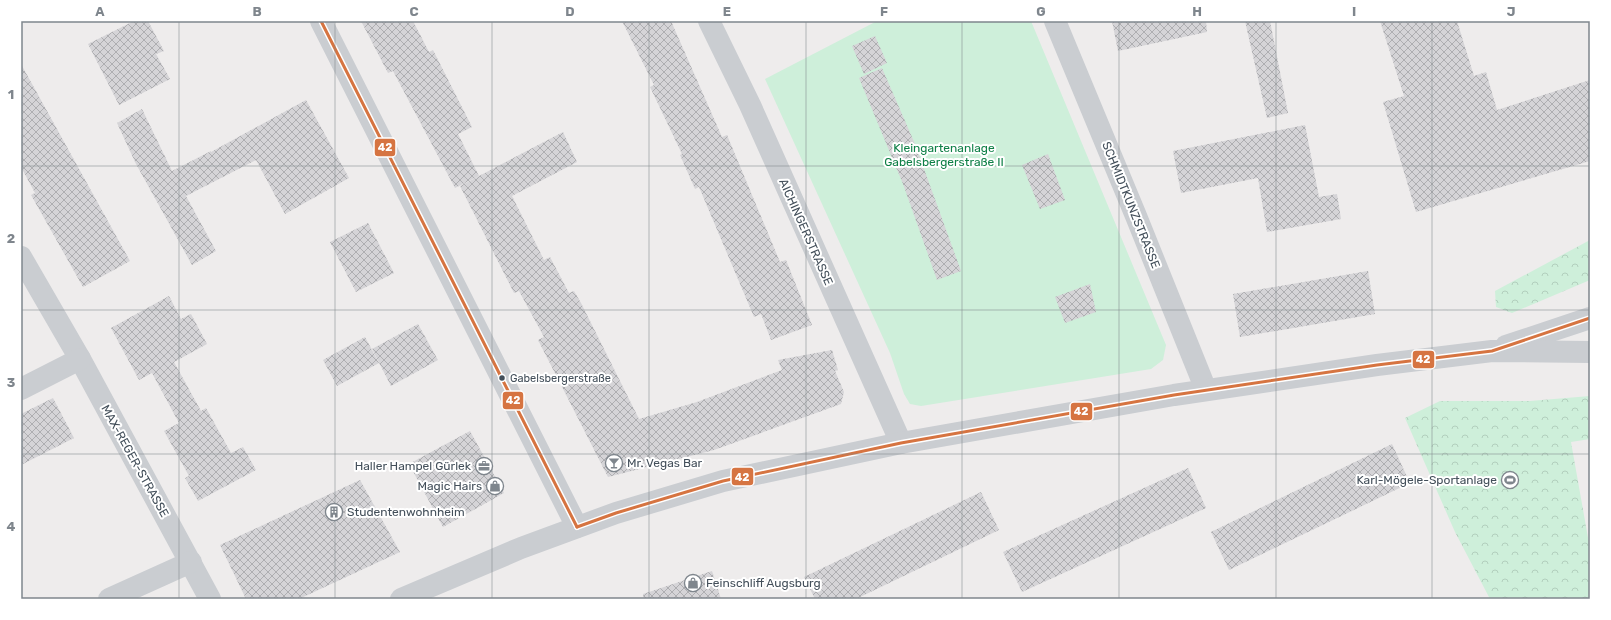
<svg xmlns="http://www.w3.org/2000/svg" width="1611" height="620" font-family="Rubik,sans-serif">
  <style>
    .green { fill: #ceefda }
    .forest { fill: url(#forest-crowns) }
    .building { fill: url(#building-cross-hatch) }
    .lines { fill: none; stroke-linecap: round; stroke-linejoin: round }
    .minor { stroke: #cacdd1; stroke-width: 22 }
    .bus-1-casing { stroke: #fff; stroke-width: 6 }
    .bus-1 { stroke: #d67441; stroke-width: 3 }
    .grid { fill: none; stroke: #7f868d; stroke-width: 1; stroke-opacity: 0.55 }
    .bus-dot { fill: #434f5a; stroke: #fff; stroke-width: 1.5 }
    .labels { text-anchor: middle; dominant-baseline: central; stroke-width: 4; stroke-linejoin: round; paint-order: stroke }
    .bus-label { font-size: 11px; fill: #434f5a; stroke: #fff; text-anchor: start }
    .park-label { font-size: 12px; fill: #0f8047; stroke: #fff }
    .street-label { font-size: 12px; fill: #434f5a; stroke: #fff }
    .poi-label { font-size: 12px; fill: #434f5a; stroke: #fff; text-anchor: start }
    .line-badge { stroke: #fff; stroke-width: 1.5 }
    .badge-label { font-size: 11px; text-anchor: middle; font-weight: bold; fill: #fff }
    .neatline { fill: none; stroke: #7f868d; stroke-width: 1.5 }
    .grid-label { font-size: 13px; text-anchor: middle; font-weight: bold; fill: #7f868d }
  </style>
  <defs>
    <pattern id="forest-crowns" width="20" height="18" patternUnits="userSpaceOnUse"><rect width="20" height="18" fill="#ceefda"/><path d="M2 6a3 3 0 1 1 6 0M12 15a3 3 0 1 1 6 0" fill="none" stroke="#b2cfbd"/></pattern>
    <pattern id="building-cross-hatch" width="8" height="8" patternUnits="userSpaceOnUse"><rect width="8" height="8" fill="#d5d4d7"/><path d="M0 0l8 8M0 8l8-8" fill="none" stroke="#aeaeb1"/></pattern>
  </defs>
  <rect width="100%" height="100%" fill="#eeecec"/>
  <!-- green -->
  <path class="green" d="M 877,21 L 1031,21 L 1166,345 L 1163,360 L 1151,369 L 921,406 L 910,404 L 904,394 L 890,353 L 765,79 Z"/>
  <!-- forest -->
  <g class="forest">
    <path d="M 1590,240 L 1590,280 L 1512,313 L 1496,307 L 1495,291 Z"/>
    <path d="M 1590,396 L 1590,439 L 1571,442 L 1590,549 L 1590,599 L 1490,599 L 1455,532 L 1405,418 L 1440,401 L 1530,401 Z"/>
  </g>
  <!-- building -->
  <g class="building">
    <path d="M 134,21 L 148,21 L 164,51 L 156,54 L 170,79 L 119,105 L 88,44 Z"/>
    <path d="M 361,21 L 413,21 L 429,52 L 433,50 L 472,127 L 458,134 L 479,176 L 455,188 L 393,71 L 388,73 Z"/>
    <path d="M 622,21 L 671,21 L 722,137 L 727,135 L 780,262 L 786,260 L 812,325 L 771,340 L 761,314 L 754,317 L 699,187 L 695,189 L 680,155 L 682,154 L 650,87 L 654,85 Z"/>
    <path d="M 1112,21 L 1206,21 L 1207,32 L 1118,51 Z"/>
    <path d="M 1245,21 L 1270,21 L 1288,113 L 1267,118 Z"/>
    <path d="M 1380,21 L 1457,21 L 1474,76 L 1486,72 L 1497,110 L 1590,80 L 1590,161 L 1416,212 L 1383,102 L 1404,96 Z"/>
    <path d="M 875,36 L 887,63 L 864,74 L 852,46 Z"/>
    <path d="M 21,64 L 130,261 L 83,287 L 31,195 L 35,193 L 21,167 Z"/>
    <path d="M 882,68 L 915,144 L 961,271 L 937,280 L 903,184 L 859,78 Z"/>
    <path d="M 306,100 L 349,178 L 285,214 L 256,160 L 186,196 L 216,251 L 192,265 L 136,164 L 117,123 L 142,109 L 172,171 L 211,151 L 211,152 Z"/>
    <path d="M 1305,125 L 1319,197 L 1337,194 L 1341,219 L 1267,232 L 1258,178 L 1181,193 L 1173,151 Z"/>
    <path d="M 563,132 L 577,162 L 512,196 L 544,260 L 550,257 L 569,293 L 574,291 L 581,303 L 639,419 L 697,402 L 782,370 L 778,360 L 832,350 L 838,370 L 835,371 L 844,392 L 841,404 L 714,450 L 608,477 L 538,340 L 544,337 L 519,291 L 514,293 L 460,186 Z"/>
    <path d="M 1048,154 L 1065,200 L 1040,209 L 1022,165 Z"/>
    <path d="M 368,223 L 394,273 L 356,292 L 330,242 Z"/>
    <path d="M 1368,271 L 1375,314 L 1240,337 L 1233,294 Z"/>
    <path d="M 1090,284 L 1096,312 L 1065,323 L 1055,297 Z"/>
    <path d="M 169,296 L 181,319 L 191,314 L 207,344 L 174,362 L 201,411 L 206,408 L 231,453 L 243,447 L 256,470 L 198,501 L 185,478 L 189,476 L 164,431 L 179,423 L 152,373 L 139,380 L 111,328 Z"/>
    <path d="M 418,324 L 438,360 L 391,386 L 372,349 Z"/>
    <path d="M 365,337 L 379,363 L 337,386 L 323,360 Z"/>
    <path d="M 53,398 L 74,438 L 21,465 L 21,414 Z"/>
    <path d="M 470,431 L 504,493 L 443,527 L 409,464 Z"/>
    <path d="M 1392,444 L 1410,483 L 1229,570 L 1211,532 Z"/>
    <path d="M 1188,468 L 1206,508 L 1022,592 L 1003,552 Z"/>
    <path d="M 360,480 L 400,552 L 299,599 L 246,599 L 220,545 Z"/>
    <path d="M 981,492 L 999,530 L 856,599 L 815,599 L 804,577 Z"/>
    <path d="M 712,571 L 721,599 L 644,599 L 643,594 Z"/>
  </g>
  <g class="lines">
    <!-- minor -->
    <g class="minor">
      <path d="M 321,21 L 577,527"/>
      <path d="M 709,21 L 750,105 L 901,443"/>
      <path d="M 1055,21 L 1136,216 L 1206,390"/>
      <path d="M 21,257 L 80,359 L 210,599"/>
      <path d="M 1506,346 L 1590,318"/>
      <path d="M 21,389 L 80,359"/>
      <path d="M 109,599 L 191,562"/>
      <path d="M 401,599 L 521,548 L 616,513 L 723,481 L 901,443 L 1174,395 L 1377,365 L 1492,351 L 1590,352"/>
    </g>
    <!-- bus-1 casing -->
    <g class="bus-1-casing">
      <g id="bus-1">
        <path d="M 321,21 L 577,527"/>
        <path d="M 577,527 L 616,513 L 723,481 L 901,443 L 1174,395 L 1377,365 L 1492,351 L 1590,318"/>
      </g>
    </g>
    <!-- bus-1 -->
    <use href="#bus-1" class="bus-1"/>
  </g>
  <!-- grid -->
  <path class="grid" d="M 179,21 L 179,599M 335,21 L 335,599M 492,21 L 492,599M 649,21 L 649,599M 806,21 L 806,599M 962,21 L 962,599M 1119,21 L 1119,599M 1276,21 L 1276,599M 1432,21 L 1432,599M 21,166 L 1590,166M 21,310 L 1590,310M 21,454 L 1590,454"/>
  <!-- icons -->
  <defs>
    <g id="bar-ring" transform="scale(0.9)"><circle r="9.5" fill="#fff" stroke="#7f868d" stroke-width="1.5"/><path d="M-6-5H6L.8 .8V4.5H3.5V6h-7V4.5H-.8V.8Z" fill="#7f868d"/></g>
    <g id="office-ring" transform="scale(0.9)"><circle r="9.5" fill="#fff" stroke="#7f868d" stroke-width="1.5"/><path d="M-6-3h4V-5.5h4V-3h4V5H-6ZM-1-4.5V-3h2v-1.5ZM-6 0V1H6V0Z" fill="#7f868d"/></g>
    <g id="stadium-ring" transform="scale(0.9)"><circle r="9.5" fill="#fff" stroke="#7f868d" stroke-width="1.5"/><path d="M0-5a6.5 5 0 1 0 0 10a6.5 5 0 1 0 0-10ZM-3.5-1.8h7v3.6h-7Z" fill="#7f868d"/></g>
    <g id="shop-ring" transform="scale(0.9)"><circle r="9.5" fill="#fff" stroke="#7f868d" stroke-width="1.5"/><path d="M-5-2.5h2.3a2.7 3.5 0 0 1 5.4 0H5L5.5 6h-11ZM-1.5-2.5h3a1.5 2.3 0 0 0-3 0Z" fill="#7f868d"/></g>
    <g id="building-ring" transform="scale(0.9)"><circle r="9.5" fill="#fff" stroke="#7f868d" stroke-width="1.5"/><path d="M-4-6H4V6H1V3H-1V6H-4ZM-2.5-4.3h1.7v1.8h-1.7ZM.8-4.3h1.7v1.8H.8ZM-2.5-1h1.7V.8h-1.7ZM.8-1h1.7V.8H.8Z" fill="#7f868d"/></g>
  </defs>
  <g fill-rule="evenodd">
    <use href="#bar-ring" x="614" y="463"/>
    <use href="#office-ring" x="484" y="466"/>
    <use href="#stadium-ring" x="1510" y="480"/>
    <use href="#shop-ring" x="495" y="486"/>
    <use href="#building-ring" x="334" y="512"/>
    <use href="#shop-ring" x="693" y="583"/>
  </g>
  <!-- markers -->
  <circle class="bus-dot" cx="502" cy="378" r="3.5"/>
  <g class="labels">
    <!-- bus labels -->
    <g class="bus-label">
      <text x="510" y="378">Gabelsbergerstraße</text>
    </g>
    <!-- park labels -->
    <g class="park-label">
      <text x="944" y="148">Kleingartenanlage<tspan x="944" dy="14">Gabelsbergerstraße II</tspan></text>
    </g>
    <!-- street labels -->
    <g class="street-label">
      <text transform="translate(1131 205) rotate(68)">SCHMIDTKUNZSTRASSE</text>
      <text transform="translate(806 232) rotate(66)">AICHINGERSTRASSE</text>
      <text transform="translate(135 461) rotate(61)">MAX-REGER-STRASSE</text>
    </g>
    <!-- poi labels -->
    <g class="poi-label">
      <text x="627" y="463">Mr. Vegas Bar</text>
      <text x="471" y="466" text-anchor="end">Haller Hampel Gürlek</text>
      <text x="1497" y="480" text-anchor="end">Karl-Mögele-Sportanlage</text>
      <text x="482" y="486" text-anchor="end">Magic Hairs</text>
      <text x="347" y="512">Studentenwohnheim</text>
      <text x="706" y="583">Feinschliff Augsburg</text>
    </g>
  </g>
  <g class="line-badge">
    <rect x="374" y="138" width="22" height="19" rx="4" fill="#d67441"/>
    <rect x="1412" y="350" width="23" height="19" rx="4" fill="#d67441"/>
    <rect x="502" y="391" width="22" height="19" rx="4" fill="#d67441"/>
    <rect x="1070" y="402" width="23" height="19" rx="4" fill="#d67441"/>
    <rect x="731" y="467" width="23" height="19" rx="4" fill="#d67441"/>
  </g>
  <g class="badge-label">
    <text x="385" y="151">42</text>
    <text x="1423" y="363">42</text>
    <text x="513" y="404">42</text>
    <text x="1081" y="415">42</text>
    <text x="742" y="481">42</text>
  </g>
  <!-- border -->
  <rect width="1611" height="620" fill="none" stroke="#ffffff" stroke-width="44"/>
  <rect x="22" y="22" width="1567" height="576" class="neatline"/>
  <g class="grid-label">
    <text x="100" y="16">A</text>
    <text x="257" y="16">B</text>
    <text x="414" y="16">C</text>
    <text x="570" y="16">D</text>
    <text x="727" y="16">E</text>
    <text x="884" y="16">F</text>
    <text x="1041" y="16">G</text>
    <text x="1197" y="16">H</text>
    <text x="1354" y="16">I</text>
    <text x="1511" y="16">J</text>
    <text x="11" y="99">1</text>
    <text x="11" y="243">2</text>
    <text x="11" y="387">3</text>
    <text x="11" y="531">4</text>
  </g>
</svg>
